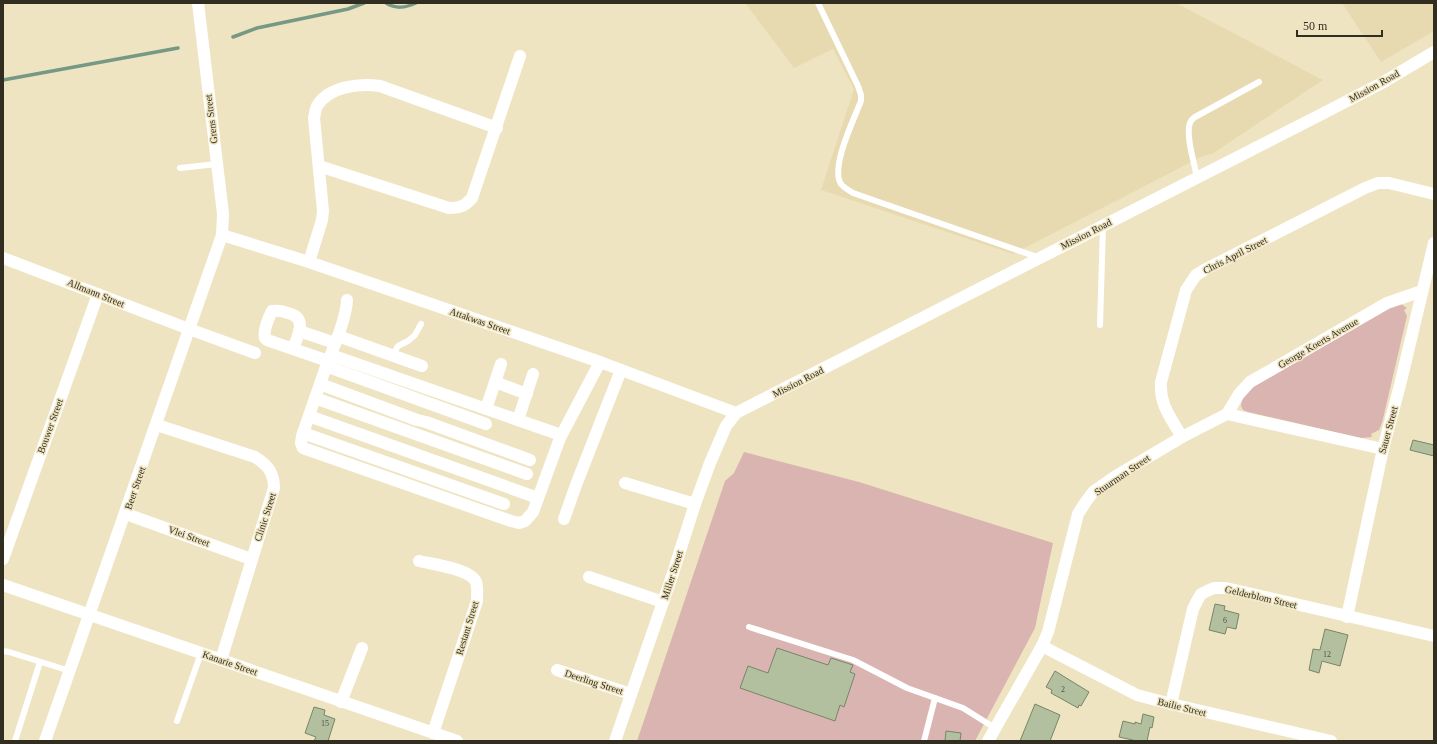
<svg xmlns="http://www.w3.org/2000/svg" width="1437" height="744" font-family="Georgia,serif">
  <style>
    .built { fill: #e8dab0 }
    .green { fill: #dab4b1 }
    .lines { fill: none; stroke-linecap: round; stroke-linejoin: round }
    .stream { stroke: #759985; stroke-width: 3.5 }
    .building { fill: #b2c0a0; stroke: #788566 }
    .lane { stroke: #fff; stroke-width: 6 }
    .street { stroke: #fff; stroke-width: 12 }
    .labels { text-anchor: middle; dominant-baseline: central; stroke-width: 3; stroke-linejoin: round; paint-order: stroke }
    .number-label { font-size: 8px; fill: #515240 }
    .street-label { font-size: 10px; fill: #312d20; stroke: #efe4c1 }
  </style>
  <rect width="100%" height="100%" fill="#efe4c1"/>
  <!-- built -->
  <g class="built">
    <path d="M 745,3 L 1176,3 L 1323,80 L 1212,154 L 1201,157 L 1013,254 L 821,190 L 854,89 L 833,49 L 794,68 Z"/>
    <path d="M 1342,3 L 1434,3 L 1434,31 L 1381,62 Z"/>
  </g>
  <!-- green -->
  <g class="green">
    <path d="M 1401,304 L 1407,308 L 1404,310 L 1407,316 L 1382,423 L 1379,430 L 1371,434 L 1372,437 L 1361,438 L 1248,412 L 1243,410 L 1241,406 L 1242,399 L 1253,387 L 1392,306 Z"/>
    <path d="M 744,452 L 859,482 L 1053,543 L 1035,628 L 975,741 L 637,741 L 725,481 L 734,473 Z"/>
  </g>
  <g class="lines">
    <!-- stream -->
    <g class="stream">
      <path d="M 386,3 C 396,9 405,8 416,3"/>
      <path d="M 233,37 L 257,28 L 348,9 L 364,3"/>
      <path d="M 3,80 L 178,48"/>
    </g>
  </g>
  <!-- building -->
  <g class="building">
    <path d="M 1413,440 L 1434,445 L 1434,456 L 1410,450 Z"/>
    <path d="M 1215,604 L 1225,606 L 1224,610 L 1239,614 L 1236,629 L 1227,627 L 1225,634 L 1209,630 Z"/>
    <path d="M 1325,629 L 1348,635 L 1340,666 L 1322,661 L 1319,673 L 1309,670 L 1313,649 L 1320,650 Z"/>
    <path d="M 777,648 L 828,665 L 831,658 L 853,665 L 850,672 L 855,674 L 844,707 L 840,705 L 835,721 L 740,688 L 748,666 L 768,673 Z"/>
    <path d="M 1055,671 L 1089,692 L 1081,706 L 1079,705 L 1078,708 L 1051,693 L 1052,690 L 1046,687 Z"/>
    <path d="M 1035,704 L 1060,715 L 1050,741 L 1020,741 Z"/>
    <path d="M 314,707 L 325,710 L 324,715 L 335,719 L 328,741 L 314,741 L 316,737 L 305,733 Z"/>
    <path d="M 1143,714 L 1154,717 L 1152,728 L 1150,727 L 1147,741 L 1137,741 L 1119,737 L 1123,721 L 1135,724 L 1135,722 L 1141,724 Z"/>
    <path d="M 946,731 L 961,733 L 960,741 L 945,741 Z"/>
  </g>
  <g class="lines">
    <!-- lane -->
    <g class="lane">
      <path d="M 818,3 L 858,86 L 861,95 L 861,101 C 854,119 830,168 841,184 C 844,188 849,190 853,193 L 1040,258"/>
      <path d="M 180,168 L 217,164"/>
      <path d="M 1197,178 C 1195,165 1184,131 1191,121 C 1192,119 1194,118 1195,117 L 1259,82"/>
      <path d="M 1100,325 L 1103,226"/>
      <path d="M 392,356 L 398,346 L 408,341 L 415,335 L 421,324"/>
      <path d="M 749,627 L 853,660 L 907,688 L 963,708 L 995,728"/>
      <path d="M 3,651 L 9,652 L 70,671"/>
      <path d="M 177,721 L 201,653"/>
      <path d="M 15,741 L 40,662"/>
      <path d="M 924,741 L 935,698"/>
    </g>
    <!-- street -->
    <g class="street">
      <path d="M 319,166 L 449,208 C 460,208 465,206 472,198 L 520,56"/>
      <path d="M 222,235 L 309,262 L 600,362 L 736,413"/>
      <path d="M 3,258 L 189,329 L 255,353"/>
      <path d="M 309,262 L 322,220 L 323,211 L 314,118 C 315,114 315,110 317,106 C 329,86 360,83 380,86 L 497,128"/>
      <path d="M 299,331 L 335,343"/>
      <path d="M 338,336 L 422,366"/>
      <path d="M 293,349 C 298,335 308,318 288,313 C 283,311 278,310 272,311 C 268,319 263,330 265,338 L 267,340 L 328,361 L 302,436 L 301,443 L 303,448 L 511,521 L 519,523 L 525,521 L 533,512 L 560,438 L 600,362"/>
      <path d="M 331,355 L 561,435"/>
      <path d="M 328,361 C 335,345 346,317 347,300"/>
      <path d="M 326,366 L 486,424"/>
      <path d="M 495,382 L 527,394"/>
      <path d="M 320,384 L 417,420 L 426,422 L 530,460"/>
      <path d="M 315,398 L 527,474"/>
      <path d="M 486,409 L 501,364"/>
      <path d="M 1227,414 L 1239,394 L 1250,382 L 1387,303 L 1422,291"/>
      <path d="M 309,416 L 538,498"/>
      <path d="M 518,420 L 533,374"/>
      <path d="M 157,425 L 255,457 C 268,465 274,473 274,488 L 221,660"/>
      <path d="M 303,433 L 504,504"/>
      <path d="M 1182,437 C 1171,418 1159,404 1161,382 L 1186,290 L 1196,275 L 1206,269 L 1365,188 L 1378,183 L 1389,183 L 1434,194"/>
      <path d="M 625,483 L 695,504"/>
      <path d="M 126,514 L 251,559"/>
      <path d="M 564,519 L 576,485 L 621,370"/>
      <path d="M 3,559 L 98,294"/>
      <path d="M 419,561 C 432,564 471,569 476,582 C 478,588 477,595 477,601 L 433,733"/>
      <path d="M 589,577 L 663,602"/>
      <path d="M 3,585 L 457,741"/>
      <path d="M 1347,617 L 1383,449 L 1400,385 L 1434,243"/>
      <path d="M 1042,646 L 1137,695 L 1171,704 L 1331,741"/>
      <path d="M 557,670 L 631,694"/>
      <path d="M 341,702 L 362,648"/>
      <path d="M 1171,704 L 1193,609 L 1197,601 L 1201,594 L 1207,591 L 1214,588 L 1226,588 L 1434,636"/>
      <path d="M 45,741 L 222,235 L 223,214 L 198,3"/>
      <path d="M 615,741 L 672,576 L 695,504 L 710,463 L 726,426 L 736,413 L 1320,115 L 1382,83 L 1434,52"/>
      <path d="M 988,741 L 1042,646 L 1048,632 L 1078,514 L 1085,503 L 1093,492 L 1116,476 L 1182,437 L 1227,414 L 1383,449"/>
    </g>
  </g>
  <g class="labels">
    <!-- number labels -->
    <g class="number-label">
      <text x="1225" y="620">6</text>
      <text x="1327" y="654">12</text>
      <text x="1063" y="689">2</text>
      <text x="325" y="723">15</text>
    </g>
    <!-- street labels -->
    <g class="street-label">
      <text transform="translate(1374 86) rotate(-29)">Mission Road</text>
      <text transform="translate(211 119) rotate(-97)">Grens Street</text>
      <text transform="translate(1086 234) rotate(-27)">Mission Road</text>
      <text transform="translate(1235 255) rotate(-27)">Chris April Street</text>
      <text transform="translate(96 293) rotate(22)">Allmann Street</text>
      <text transform="translate(480 321) rotate(19)">Attakwas Street</text>
      <text transform="translate(1318 343) rotate(-30)">George Koerts Avenue</text>
      <text transform="translate(798 382) rotate(-27)">Mission Road</text>
      <text transform="translate(50 426) rotate(-70)">Bouwer Street</text>
      <text transform="translate(1388 430) rotate(-75)">Sauer Street</text>
      <text transform="translate(1122 475) rotate(-34)">Stuurman Street</text>
      <text transform="translate(135 488) rotate(-71)">Beer Street</text>
      <text transform="translate(265 517) rotate(-72)">Clinic Street</text>
      <text transform="translate(189 536) rotate(20)">Vlei Street</text>
      <text transform="translate(672 575) rotate(-72)">Miller Street</text>
      <text transform="translate(1261 597) rotate(13)">Gelderblom Street</text>
      <text transform="translate(467 628) rotate(-73)">Restant Street</text>
      <text transform="translate(230 663) rotate(19)">Kanarie Street</text>
      <text transform="translate(594 682) rotate(18)">Deerling Street</text>
      <text transform="translate(1182 707) rotate(14)">Bailie Street</text>
    </g>
  </g>
  <!-- border -->
  <rect width="1437" height="744" fill="none" stroke="#312d20" stroke-width="8"/>
  <!-- scale -->
  <path d="M1297 30v6h85v-6" fill="none" stroke="#312d20" stroke-width="2"/>
  <text x="1303" y="30" font-size="12" fill="#312d20" stroke="#efe4c1" stroke-width="3" paint-order="stroke">50 m</text>
</svg>
